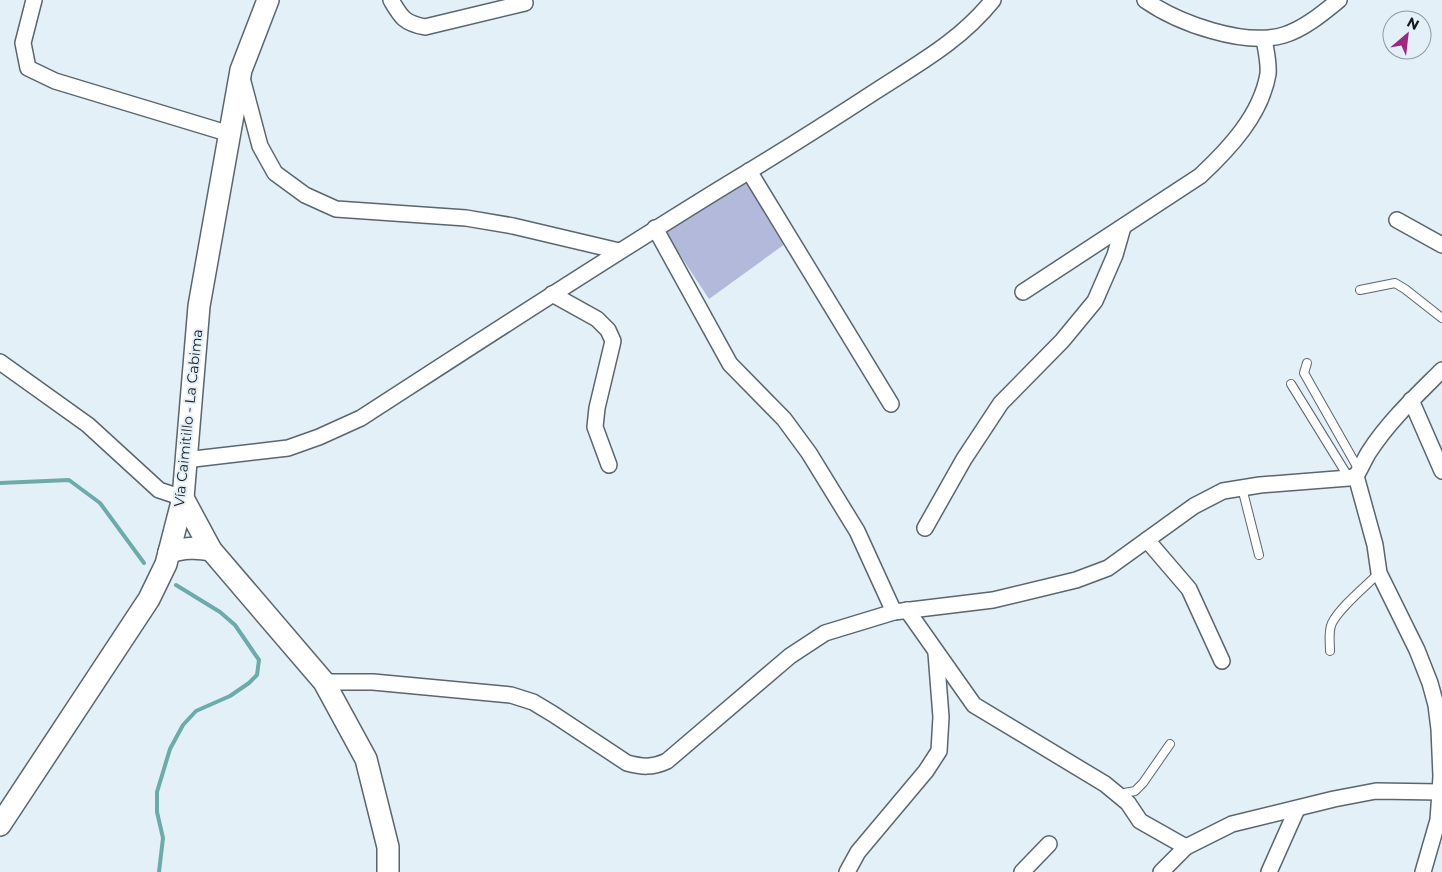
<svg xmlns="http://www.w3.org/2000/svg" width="1442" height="872" font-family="Montserrat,sans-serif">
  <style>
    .green { fill: #b3b9db }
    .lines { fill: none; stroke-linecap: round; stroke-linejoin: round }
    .stream { stroke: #6dabab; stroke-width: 4 }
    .lane-casing { stroke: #5b656c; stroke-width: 10 }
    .street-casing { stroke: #5b656c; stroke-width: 18 }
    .secondary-casing { stroke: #5b656c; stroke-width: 24 }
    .lane { stroke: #fff; stroke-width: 8 }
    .street { stroke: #fff; stroke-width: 15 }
    .secondary { stroke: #fff; stroke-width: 21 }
    .labels { text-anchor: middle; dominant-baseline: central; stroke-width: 4; stroke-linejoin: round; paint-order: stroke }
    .street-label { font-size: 14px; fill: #14181b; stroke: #e4f0f8 }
  </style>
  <rect width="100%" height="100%" fill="#e4f0f8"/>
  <!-- green -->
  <path class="green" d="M 750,179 L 789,241 L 709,299 L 665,232 Z"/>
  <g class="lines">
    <!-- stream -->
    <g class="stream">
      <path d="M 0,483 L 69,480 L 100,503 L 144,563"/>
      <path d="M 159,872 L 163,838 L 157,812 L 157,792 L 170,749 L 183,725 L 196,711 L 230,696 L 249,683 L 257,675 L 259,660 L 235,625 L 220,612 L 176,585"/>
    </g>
    <!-- lane casing -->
    <g class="lane-casing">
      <g id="lane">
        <path d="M 1360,290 L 1395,283 L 1405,289 L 1442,318"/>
        <path d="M 1307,363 L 1304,373 L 1359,470"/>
        <path d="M 1291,384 L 1349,478"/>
        <path d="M 1242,488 L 1259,555"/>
        <path d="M 1330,651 C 1330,642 1328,631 1332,623 C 1340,607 1366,586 1379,573"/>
        <path d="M 1119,794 L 1135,791 L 1143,783 L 1170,744"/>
      </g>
    </g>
    <!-- street casing -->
    <g class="street-casing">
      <g id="street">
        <path d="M 34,0 L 23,43 L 28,68 L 55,81 L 230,134"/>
        <path d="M 391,0 C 401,17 404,23 425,27 L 525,3"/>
        <path d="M 1145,0 C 1178,23 1244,47 1284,35 C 1304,29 1323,13 1339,0"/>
        <path d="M 242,78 L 260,146 L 275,173 L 305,195 L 336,209 L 466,218 L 513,226 L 619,251"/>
        <path d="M 749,171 L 891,404"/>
        <path d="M 1397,220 L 1442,245"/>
        <path d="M 655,228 L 730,364 L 784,419 L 809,453 L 857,531 L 894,612"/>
        <path d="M 1023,292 L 1200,176 C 1229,149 1261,115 1268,74 C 1269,62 1266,51 1264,39"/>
        <path d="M 552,294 L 597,319 L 608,330 L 613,341 L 597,408 L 595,427 L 609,465"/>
        <path d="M 0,362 L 88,425 L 159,490 L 183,498"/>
        <path d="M 1411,400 L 1442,471"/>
        <path d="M 185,460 L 288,448 L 319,437 L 361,418 C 483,339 604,260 728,184 C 778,154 827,123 876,91 C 919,63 960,41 993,0"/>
        <path d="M 1356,476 L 1375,545 L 1379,573 L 1417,650 L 1430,683 L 1436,705 L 1439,729 L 1441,776 L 1440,792 L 1438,820 L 1423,872"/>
        <path d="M 925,528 L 964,459 L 1001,403 L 1062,341 L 1095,301 L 1115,255 L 1123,227"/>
        <path d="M 1147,540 L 1189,589 L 1222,661"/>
        <path d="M 907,610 L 974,705 L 1105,784 L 1128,803 L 1140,821 L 1186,847"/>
        <path d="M 324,682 L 373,682 L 511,695 L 533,702 L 553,714 L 627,763 C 642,767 652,768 667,761 L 790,656 L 825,633 L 894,612 L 993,600 L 1076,580 L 1108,568 L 1194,506 L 1223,491 L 1260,485 L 1349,478 L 1356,476 C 1361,468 1364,460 1369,452 C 1389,421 1417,395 1442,370"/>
        <path d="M 847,872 L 858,852 L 926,771 L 939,751 L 941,717 L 936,653"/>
        <path d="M 1022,872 L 1049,844"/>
        <path d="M 1161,872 L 1186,847 L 1232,824 L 1334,799 L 1376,791 L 1440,792"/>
        <path d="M 1269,872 L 1297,809"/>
      </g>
    </g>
    <!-- secondary casing -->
    <g class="secondary-casing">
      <g id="secondary">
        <path d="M 183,498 L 211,550 L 324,682 L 366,759 L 388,847 L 388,872"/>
        <path d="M 169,552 C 184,548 195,547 211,550"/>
        <path d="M 0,825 L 149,599 L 166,564 L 183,498 L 199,306 L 241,70 L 268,0"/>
      </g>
    </g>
    <!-- lane -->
    <use href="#lane" class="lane"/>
    <!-- street -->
    <use href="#street" class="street"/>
    <!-- secondary -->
    <use href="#secondary" class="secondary"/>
  </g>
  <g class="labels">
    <!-- street labels -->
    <g class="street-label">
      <text transform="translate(188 418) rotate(-84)">Vía Caimitillo - La Cabima</text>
    </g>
  </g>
  <!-- north arrow -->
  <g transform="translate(1407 35) rotate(28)"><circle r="24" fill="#e4f0f8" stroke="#919aa0"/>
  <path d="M0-4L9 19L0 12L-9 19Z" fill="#9d2781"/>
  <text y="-8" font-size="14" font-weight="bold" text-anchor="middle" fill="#14181b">N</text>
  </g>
</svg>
